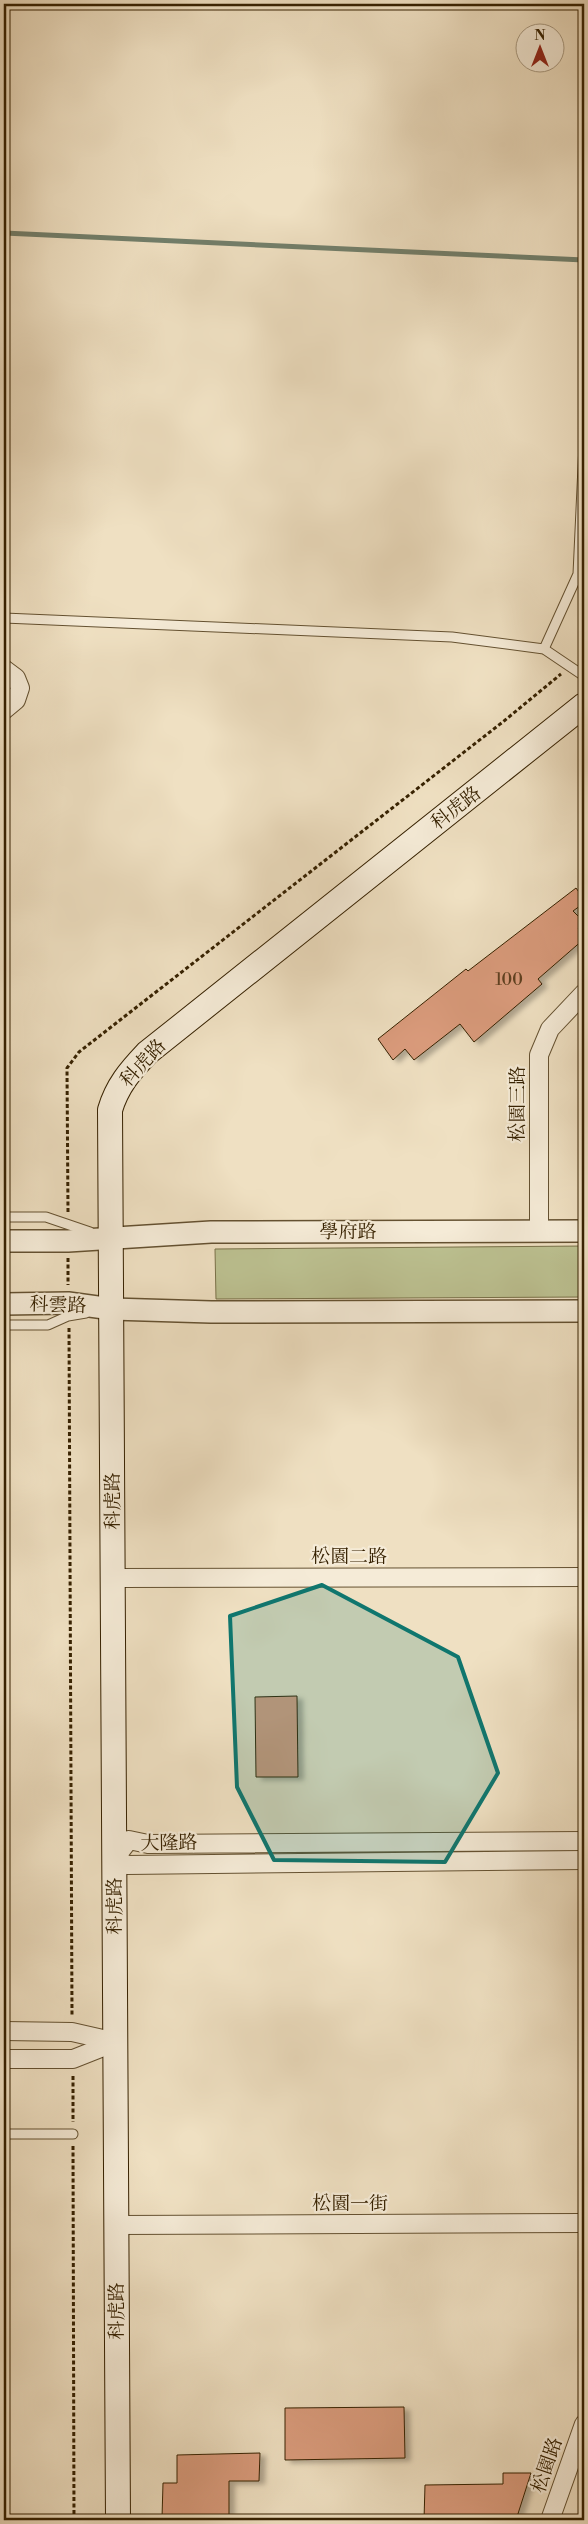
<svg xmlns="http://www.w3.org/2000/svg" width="588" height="2524" font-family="'Libre Bodoni','Noto Serif TC',serif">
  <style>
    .green { fill: #bcc191; stroke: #797149 }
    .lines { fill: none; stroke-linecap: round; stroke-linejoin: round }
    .stream { stroke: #727f6b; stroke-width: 5 }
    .building { fill: #da9b7b; stroke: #362101; filter: url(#shadow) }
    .service-casing { stroke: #645131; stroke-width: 11 }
    .minor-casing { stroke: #645131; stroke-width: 20 }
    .tertiary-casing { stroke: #645131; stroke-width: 24 }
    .secondary-casing { stroke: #362101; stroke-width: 26 }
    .path { stroke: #362101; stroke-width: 3; stroke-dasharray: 4 2.5; stroke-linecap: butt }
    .service { stroke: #f5ebd7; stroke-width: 9 }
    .minor { stroke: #f5ebd7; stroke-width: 18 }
    .tertiary { stroke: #f5ebd7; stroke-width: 21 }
    .secondary { stroke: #f5ebd7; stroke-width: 24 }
    .marked { fill: #0f766e; fill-opacity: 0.2; stroke: #0f766e; stroke-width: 4; stroke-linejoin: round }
    .labels { text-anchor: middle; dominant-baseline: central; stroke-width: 4.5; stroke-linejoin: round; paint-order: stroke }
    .number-label { font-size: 16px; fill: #5f4020 }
    .street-label { font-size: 19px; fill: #362101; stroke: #f5ebd7 }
  </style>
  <defs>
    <filter id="shadow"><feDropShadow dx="5.5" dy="3" stdDeviation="2.5" flood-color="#0004"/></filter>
  </defs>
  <rect width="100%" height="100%" fill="#efe0c2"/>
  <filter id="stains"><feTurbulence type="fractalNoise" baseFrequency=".004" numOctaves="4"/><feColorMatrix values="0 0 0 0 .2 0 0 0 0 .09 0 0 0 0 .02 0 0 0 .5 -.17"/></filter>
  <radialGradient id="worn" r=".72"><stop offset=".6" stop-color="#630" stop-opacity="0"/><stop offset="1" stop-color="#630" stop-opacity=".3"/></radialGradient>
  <!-- green -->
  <path class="green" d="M 584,1246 L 584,1297 L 216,1299 L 215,1249 Z"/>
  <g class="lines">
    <!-- stream -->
    <path class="stream" d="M 4,233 L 584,260"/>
  </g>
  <!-- building -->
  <g class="building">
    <path d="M 576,888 L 584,899 L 584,903 L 573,911 L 584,922 L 578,928 L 584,935 L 584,939 L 538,979 L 542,984 L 474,1042 L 460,1024 L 414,1060 L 405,1049 L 393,1060 L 378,1039 L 466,969 L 468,971 Z"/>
    <path d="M 297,1696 L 298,1777 L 256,1777 L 255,1697 Z"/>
    <path d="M 404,2407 L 405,2458 L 285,2460 L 285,2408 Z"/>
    <path d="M 260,2453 L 259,2481 L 229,2481 L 229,2518 L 162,2518 L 163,2483 L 177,2483 L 177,2455 Z"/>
    <path d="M 503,2473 L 531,2473 L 516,2520 L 424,2520 L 425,2485 L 503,2484 Z"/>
  </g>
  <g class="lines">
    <!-- service casing -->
    <g class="service-casing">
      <g id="service">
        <path d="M 4,618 L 452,637 L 544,649 L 584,676"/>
        <path d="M 544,649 L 578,574 L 584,445"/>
        <path d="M 4,1217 L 46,1217 L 90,1232"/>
        <path d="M 4,1325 L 48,1325 L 68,1316 L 86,1313"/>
        <path d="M 4,2134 L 73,2134"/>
      </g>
    </g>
    <!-- minor casing -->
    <g class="minor-casing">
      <g id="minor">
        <path d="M 4,669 L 16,678 L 20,688 L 16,700 L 4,710"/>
        <path d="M 539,1231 L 539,1055 L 550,1029 L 584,993"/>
        <path d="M 113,1578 L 584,1577"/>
        <path d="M 584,1841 L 148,1844 L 129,1840 L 115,1858 L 127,1865 L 584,1860"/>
        <path d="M 4,2031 L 72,2032 L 116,2042"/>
        <path d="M 4,2059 L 73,2059 L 116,2042"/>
        <path d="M 116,2225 L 584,2223"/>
        <path d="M 550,2520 L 584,2424"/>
      </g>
    </g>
    <!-- tertiary casing -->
    <g class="tertiary-casing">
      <g id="tertiary">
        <path d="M 4,1241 L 68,1241 L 211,1232 L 584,1231"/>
        <path d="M 4,1304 L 68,1303 L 112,1309 L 211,1312 L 584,1311"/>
      </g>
    </g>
    <!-- secondary casing -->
    <g class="secondary-casing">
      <path id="secondary" d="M 118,2520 L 110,1110 C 117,1086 130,1071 147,1053 L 584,705"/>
    </g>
    <!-- path -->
    <g class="path">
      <path d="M 68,1212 L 67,1068 L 79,1052 L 504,721 L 561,674"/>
      <path d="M 68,1258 L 68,1285"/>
      <path d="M 69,1328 L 72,2015"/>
      <path d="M 73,2076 L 73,2122"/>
      <path d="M 73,2146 L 74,2520"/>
    </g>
    <!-- service -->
    <use href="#service" class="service"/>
    <!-- minor -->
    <use href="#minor" class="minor"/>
    <!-- tertiary -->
    <use href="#tertiary" class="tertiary"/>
    <!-- secondary -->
    <use href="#secondary" class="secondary"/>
  </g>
  <!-- marked area -->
  <path class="marked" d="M 322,1585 L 458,1657 L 498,1773 L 445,1862 L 274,1860 L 237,1787 L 230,1616 Z"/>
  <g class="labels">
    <!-- number labels -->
    <g class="number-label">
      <text x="509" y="980">100</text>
    </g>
    <!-- street labels -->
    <g class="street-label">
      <text transform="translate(456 808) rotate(-38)">科虎路</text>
      <text transform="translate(143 1063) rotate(-47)">科虎路</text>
      <text transform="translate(518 1104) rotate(-90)">松園三路</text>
      <text x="348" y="1232">學府路</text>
      <text transform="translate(58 1305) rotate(2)">科雲路</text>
      <text transform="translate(113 1501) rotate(-90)">科虎路</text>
      <text x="349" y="1557">松園二路</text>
      <text transform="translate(169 1843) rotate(-1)">大隆路</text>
      <text transform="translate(115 1906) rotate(-90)">科虎路</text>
      <text x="350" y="2204">松園一街</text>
      <text transform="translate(117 2311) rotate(-90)">科虎路</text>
      <text transform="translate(547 2465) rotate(-71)">松園路</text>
    </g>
  </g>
  <!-- margin -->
  <rect width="588" height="2524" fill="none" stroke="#efe0c2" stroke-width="20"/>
  <rect x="5" y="5" width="578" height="2514" fill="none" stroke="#362101" stroke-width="2.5"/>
  <rect x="10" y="10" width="568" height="2504" fill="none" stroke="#362101"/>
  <!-- north arrow -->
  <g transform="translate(540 48)"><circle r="24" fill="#f5ebd7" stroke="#a99a81"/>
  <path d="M0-4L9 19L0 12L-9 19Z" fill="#8f2418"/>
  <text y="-8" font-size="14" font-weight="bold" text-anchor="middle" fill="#362101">N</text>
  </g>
  <rect width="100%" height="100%" filter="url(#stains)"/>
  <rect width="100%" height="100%" fill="url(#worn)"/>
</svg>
